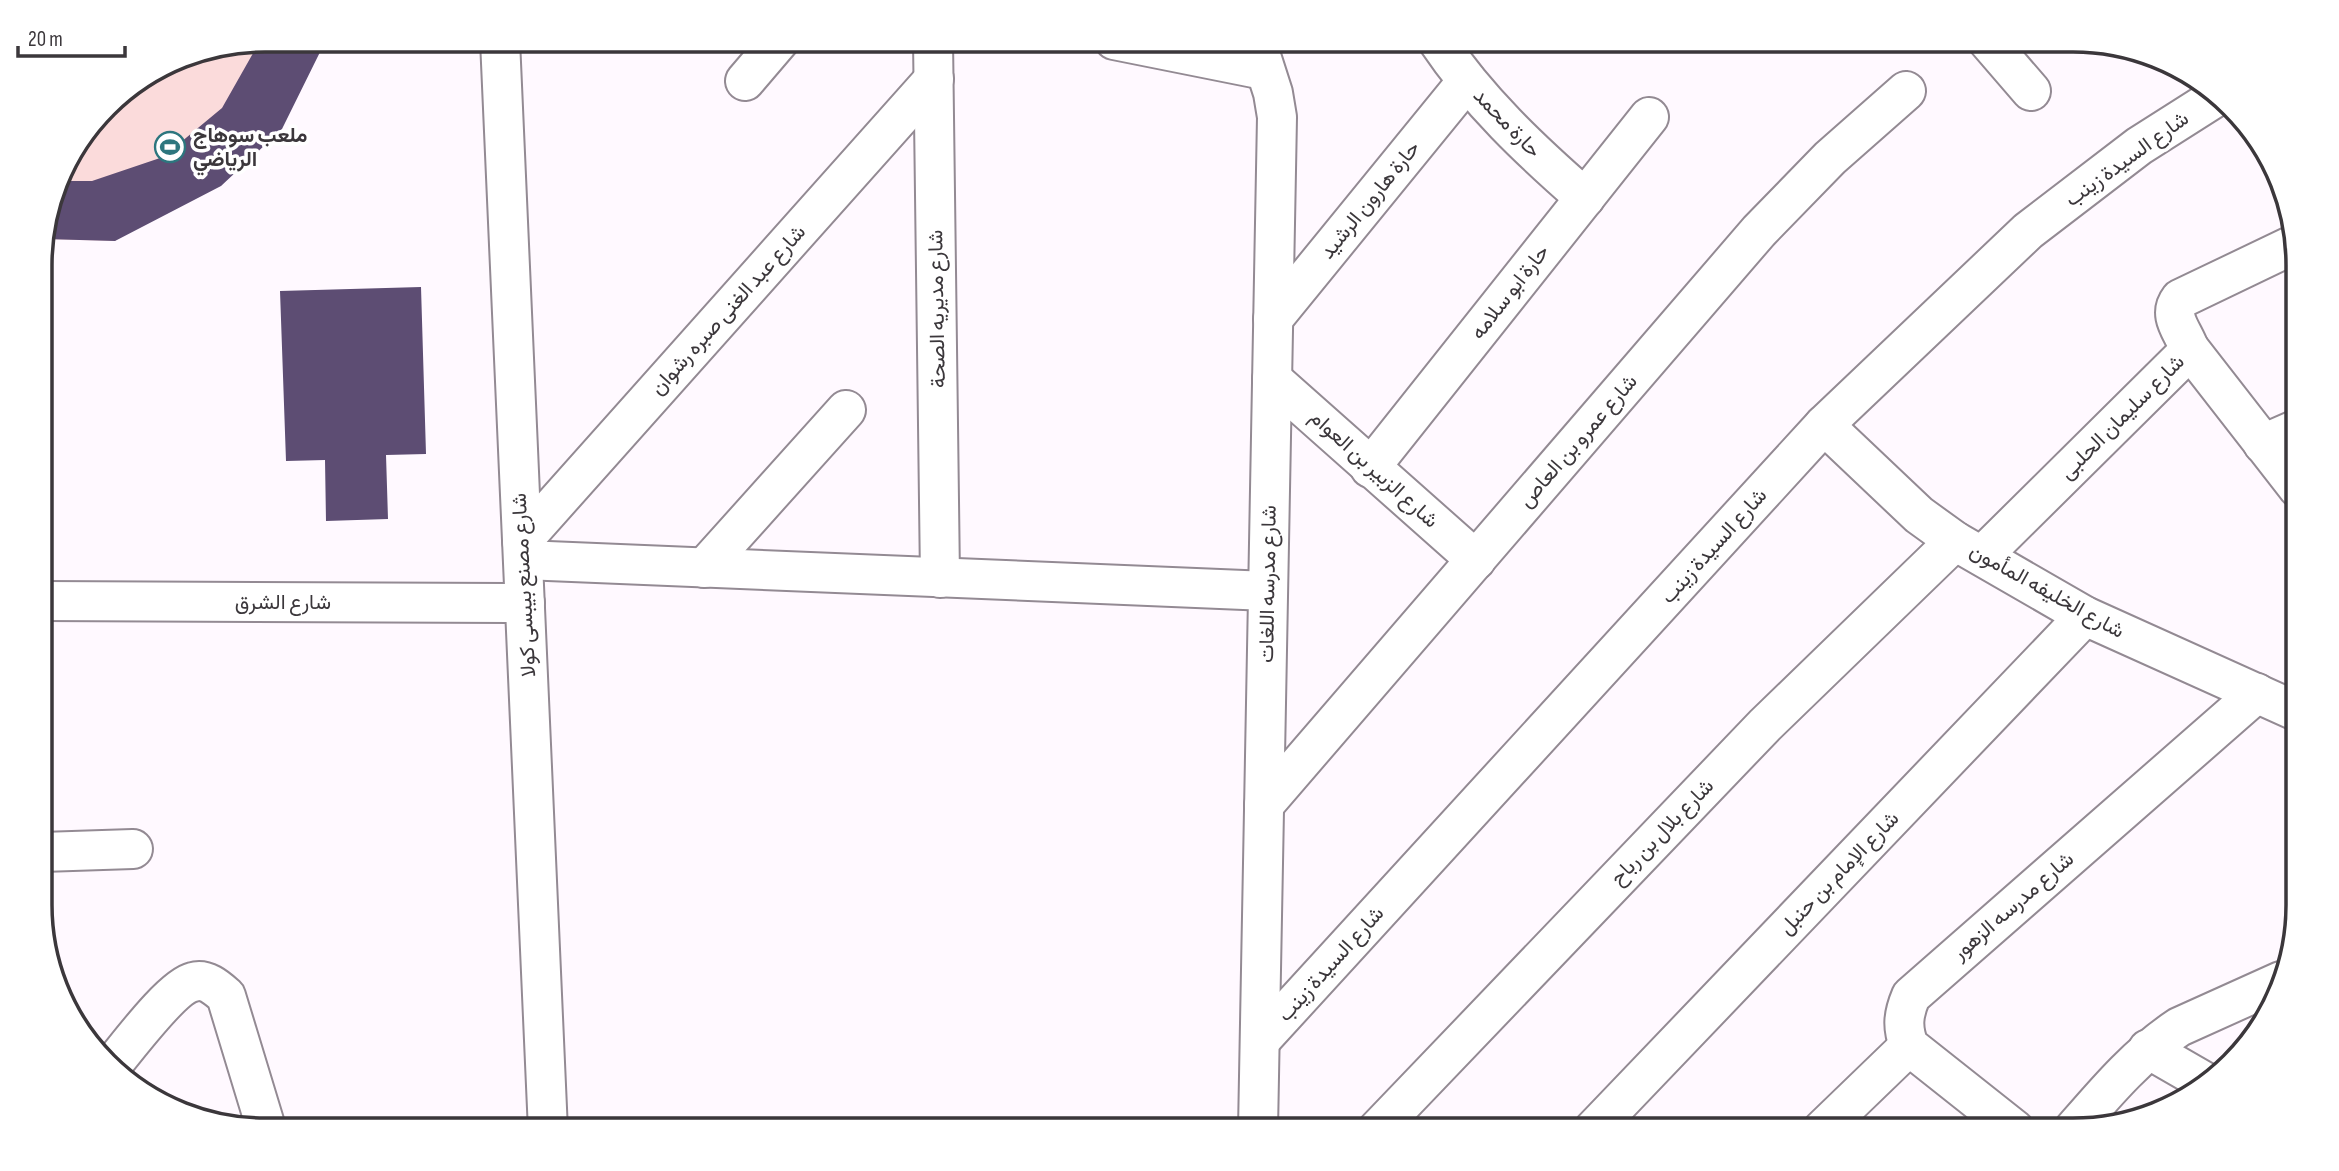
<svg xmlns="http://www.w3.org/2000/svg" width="2339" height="1171" font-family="'Sofia Sans Condensed',Vazirmatn,sans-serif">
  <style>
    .green { fill: #fbdbdb }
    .building { fill: #5d4d73 }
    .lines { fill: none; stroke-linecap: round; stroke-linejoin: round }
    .minor-casing { stroke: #938a93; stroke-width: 42 }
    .minor { stroke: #fff; stroke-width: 38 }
    .labels { text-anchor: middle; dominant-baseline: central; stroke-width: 7; stroke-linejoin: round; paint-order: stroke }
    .street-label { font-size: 21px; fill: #3b373b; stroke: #fff }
    .poi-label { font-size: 21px; font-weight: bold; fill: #3b373b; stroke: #fff; text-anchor: start }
    .rim { fill: none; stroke: #3b373b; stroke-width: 3.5 }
  </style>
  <rect width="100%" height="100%" fill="#fff9ff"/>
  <!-- green -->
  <path class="green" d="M 266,40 L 324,40 L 115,241 L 44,239 L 64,166 L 117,96 L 180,57 Z"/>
  <!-- building -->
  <g class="building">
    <path d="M 266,40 L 324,40 L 324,44 L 282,129 L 221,186 L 115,241 L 44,239 L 60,181 L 92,181 L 163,157 L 222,108 L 260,41 Z"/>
    <path d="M 421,287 L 426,454 L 386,455 L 388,519 L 326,521 L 325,460 L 286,461 L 280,291 Z"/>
  </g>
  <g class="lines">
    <!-- minor casing -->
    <g class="minor-casing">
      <g id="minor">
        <path d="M 500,40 L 548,1131"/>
        <path d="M 933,40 L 940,578"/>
        <path d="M 1114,40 L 1264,70"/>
        <path d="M 1256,40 L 1273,93 L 1277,117 L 1258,1130"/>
        <path d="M 1437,40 C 1478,101 1530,150 1585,198"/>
        <path d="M 1987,40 L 2031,91"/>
        <path d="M 745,81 L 780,40"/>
        <path d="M 1273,319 L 1467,81"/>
        <path d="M 2189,348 L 2298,488"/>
        <path d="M 1272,379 L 1476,560"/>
        <path d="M 1824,425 L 1919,515 L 1955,541 L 2085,616 L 2298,712"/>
        <path d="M 2263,444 L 2297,429"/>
        <path d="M 1370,468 L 1649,117"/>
        <path d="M 522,541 L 934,79"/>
        <path d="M 1982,556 L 2186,354 L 2189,348 C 2183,331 2167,316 2180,299 L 2297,243"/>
        <path d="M 524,560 L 1268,591"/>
        <path d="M 704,568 L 846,410"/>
        <path d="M 42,601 L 525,603"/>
        <path d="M 1264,805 L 1759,231 L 1830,158 L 1906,91"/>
        <path d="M 42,852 L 133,849"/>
        <path d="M 1260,1041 L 1824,425 L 2028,231 L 2139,146 L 2213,99"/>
        <path d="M 2148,1049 L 2207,1083"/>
        <path d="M 113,1064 C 129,1045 172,987 193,982 C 206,978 217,988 226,996 L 267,1131"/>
        <path d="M 1377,1130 L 1765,725 L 1955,541"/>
        <path d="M 1593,1130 L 2085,616"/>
        <path d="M 1822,1130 L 1909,1046"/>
        <path d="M 2015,1130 L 1909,1046 C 1902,1027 1903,1015 1911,996 L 2257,693"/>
        <path d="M 2073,1130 C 2106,1092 2137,1055 2179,1027 L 2281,981"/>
      </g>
    </g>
    <!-- minor -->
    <use href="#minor" class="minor"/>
  </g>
  <!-- icons -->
  <defs>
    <g id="stadium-ring" transform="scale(1.575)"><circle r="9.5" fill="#fff" stroke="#2d767e" stroke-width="1.5"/><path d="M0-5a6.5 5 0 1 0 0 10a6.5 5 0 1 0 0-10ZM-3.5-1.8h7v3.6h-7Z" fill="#2d767e"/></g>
  </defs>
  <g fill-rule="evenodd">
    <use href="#stadium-ring" x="170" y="147"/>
  </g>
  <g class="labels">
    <!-- street labels -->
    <g class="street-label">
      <text transform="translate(1507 123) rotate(46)">حارة محمد</text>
      <text transform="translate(2127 159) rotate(-36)">شارع السيدة زينب</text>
      <text transform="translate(1370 200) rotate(-51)">حارة هارون الرشيد</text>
      <text transform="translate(1510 292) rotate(-52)">حارة ابو سلامه</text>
      <text transform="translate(937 309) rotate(-91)">شارع مديريه الصحة</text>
      <text transform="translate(728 310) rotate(-48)">شارع عبد الغنى صبره رشوان</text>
      <text transform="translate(2122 417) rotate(-45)">شارع سليمان الحلبى</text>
      <text transform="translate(1578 441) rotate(-49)">شارع عمرو بن العاص</text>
      <text transform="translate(1374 469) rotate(42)">شارع الزبير بن العوام</text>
      <text transform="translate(1714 546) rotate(-48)">شارع السيدة زينب</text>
      <text transform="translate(1268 584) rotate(-89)">شارع مدرسه اللغات</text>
      <text transform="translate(524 585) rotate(-93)">شارع مصنع بيبسى كولا</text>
      <text transform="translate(2047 591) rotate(29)">شارع الخليفه المأمون</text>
      <text x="283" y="602">شارع الشرق</text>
      <text transform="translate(1662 832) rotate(-46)">شارع بلال بن رباح</text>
      <text transform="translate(1839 873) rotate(-46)">شارع الإمام بن حنبل</text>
      <text transform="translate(2013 906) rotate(-41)">شارع مدرسه الزهور</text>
      <text transform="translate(1331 964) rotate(-48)">شارع السيدة زينب</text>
    </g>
    <!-- poi labels -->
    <g class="poi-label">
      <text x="193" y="135">ملعب سوهاج<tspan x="193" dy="24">الرياضي</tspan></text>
    </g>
  </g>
  <!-- crop -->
  <path d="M0 0H2339V1171H0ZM265 52H2073A213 213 0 0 1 2286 265V905A213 213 0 0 1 2073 1118H265A213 213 0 0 1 52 905V265A213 213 0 0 1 265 52Z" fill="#fff" fill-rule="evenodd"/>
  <path class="rim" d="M265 52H2073A213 213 0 0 1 2286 265V905A213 213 0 0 1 2073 1118H265A213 213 0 0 1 52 905V265A213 213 0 0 1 265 52Z"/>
  <!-- scale -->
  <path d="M18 46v10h107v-10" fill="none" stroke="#3b373b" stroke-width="3.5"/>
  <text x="28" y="46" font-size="21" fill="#3b373b" stroke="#ffffff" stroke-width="5" paint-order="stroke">20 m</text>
</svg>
